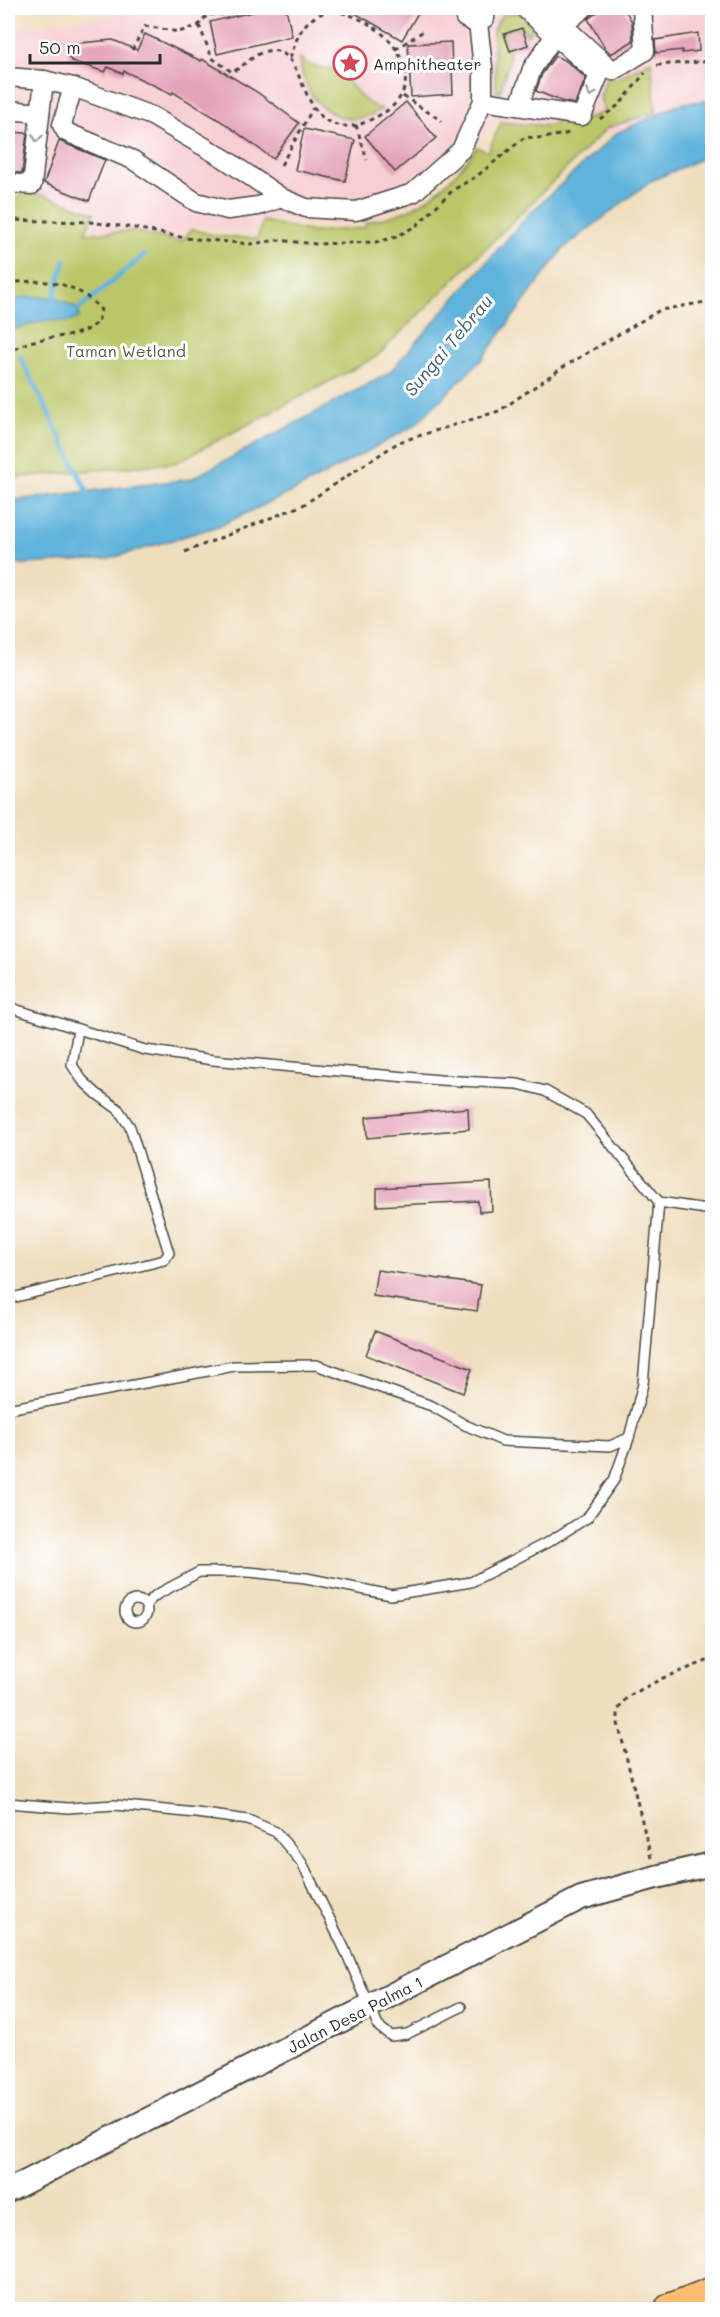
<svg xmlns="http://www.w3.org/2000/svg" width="720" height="2317" font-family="Mali,sans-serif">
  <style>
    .built { fill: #f7cfd3 }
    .green { fill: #bbc668; stroke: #73784a; stroke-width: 1.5 }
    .water { fill: #60b3db; stroke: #466f83; stroke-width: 1.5 }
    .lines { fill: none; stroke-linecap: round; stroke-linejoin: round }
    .stream { stroke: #60b3db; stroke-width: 5 }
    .building { fill: #e5a3b9 }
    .service-casing { stroke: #484641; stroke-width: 12 }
    .minor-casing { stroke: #484641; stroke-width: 21 }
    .tertiary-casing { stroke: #484641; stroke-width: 26 }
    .motorway-casing { stroke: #484641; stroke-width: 36 }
    .path { stroke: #484641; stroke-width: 3; stroke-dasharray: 4.5 4.5; stroke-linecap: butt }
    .service { stroke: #fff; stroke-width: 9 }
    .minor { stroke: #fff; stroke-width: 18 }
    .tertiary { stroke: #fff; stroke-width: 22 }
    .motorway { stroke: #febc70; stroke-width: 33 }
    .oneway { stroke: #a0a0a0 }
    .labels { text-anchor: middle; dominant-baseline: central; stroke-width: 6; stroke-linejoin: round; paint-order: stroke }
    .poi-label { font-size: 16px; fill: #2b2b2b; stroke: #fff; text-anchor: start }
    .park-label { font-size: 16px; fill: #565a3d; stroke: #fff }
    .street-label { font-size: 16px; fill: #2b2b2b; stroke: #fff }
    .water-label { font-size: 18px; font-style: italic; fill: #406171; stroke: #fff }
  </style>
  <rect width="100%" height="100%" fill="#fff"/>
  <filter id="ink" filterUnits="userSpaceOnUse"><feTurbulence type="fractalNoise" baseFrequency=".0167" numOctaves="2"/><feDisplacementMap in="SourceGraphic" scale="12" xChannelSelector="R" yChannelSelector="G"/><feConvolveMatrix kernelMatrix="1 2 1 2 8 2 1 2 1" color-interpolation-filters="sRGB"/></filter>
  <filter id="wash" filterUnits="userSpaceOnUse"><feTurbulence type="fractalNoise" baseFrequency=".008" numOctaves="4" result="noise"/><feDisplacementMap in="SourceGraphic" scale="24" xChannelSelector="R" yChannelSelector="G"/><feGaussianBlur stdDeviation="1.35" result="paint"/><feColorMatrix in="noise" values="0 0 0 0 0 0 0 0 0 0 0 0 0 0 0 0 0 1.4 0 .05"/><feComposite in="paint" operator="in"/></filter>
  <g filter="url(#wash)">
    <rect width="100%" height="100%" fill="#efdebe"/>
    <!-- built -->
    <path class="built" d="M 172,8 L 712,8 L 712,96 L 682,101 L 614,133 L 495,123 L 423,198 L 375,217 L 342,226 L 263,219 L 255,235 L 195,226 L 179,238 L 92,230 L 97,212 L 34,191 L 22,191 L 14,197 L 8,195 L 8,28 Z"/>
    <!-- green -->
    <g class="green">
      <path d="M 517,13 L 522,15 L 533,29 L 527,35 L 521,27 L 504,32 L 503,35 L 510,57 L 500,92 L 496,92 L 493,30 L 502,15 Z"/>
      <path d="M 300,58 C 312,69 324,68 340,69 C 353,86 360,103 382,109 C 342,137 302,101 300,58 Z"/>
      <path d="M 651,61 L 656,112 L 607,128 L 376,357 L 175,463 L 8,478 L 8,198 L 15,200 L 23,193 L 44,195 L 95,213 L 85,233 L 132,231 L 181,242 L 192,229 L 217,236 L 257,239 L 263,221 L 313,232 L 364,228 L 366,223 C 378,219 391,217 403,212 C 433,201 459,172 477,147 L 488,152 L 501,122 L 549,126 L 556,121 L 575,123 L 604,112 L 600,97 L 607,76 L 618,78 Z"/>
    </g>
    <!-- water -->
    <g class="water">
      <path d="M 712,100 L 712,154 L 649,182 L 563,249 L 482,359 L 414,426 L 300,488 L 219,526 L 108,559 L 8,565 L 8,501 L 191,479 L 389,373 L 530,213 L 617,133 L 682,103 Z"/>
      <path d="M 27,297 L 54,297 L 79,309 L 79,318 L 68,322 L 47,320 L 8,331 L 8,300 Z"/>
    </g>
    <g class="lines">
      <!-- stream -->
      <g class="stream">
        <path d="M 54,297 L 65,260"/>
        <path d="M 79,309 L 144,255"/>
        <path d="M 8,331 L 12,340"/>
        <path d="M 20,356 L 90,497"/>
      </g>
    </g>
    <g id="blocks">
      <!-- building -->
      <g class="building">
        <path d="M 269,8 L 286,8 L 292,36 L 217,54 L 210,22 Z"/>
        <path d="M 346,8 L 421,8 L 402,40 Z"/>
        <path d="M 603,8 L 624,8 L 632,22 L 633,41 L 611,54 L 605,48 L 588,19 Z"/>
        <path d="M 522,28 L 528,45 L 510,51 L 504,34 Z"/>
        <path d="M 698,33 L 699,51 L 682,53 L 682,50 L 656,53 L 655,40 Z"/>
        <path d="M 145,34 L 201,61 L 202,59 L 257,92 L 299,123 L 273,159 L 224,123 L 173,92 L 172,94 L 124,71 L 123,74 L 108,67 L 105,72 L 72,61 L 68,57 L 68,44 L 113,40 L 137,50 Z"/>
        <path d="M 451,42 L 453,94 L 411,97 L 408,44 Z"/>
        <path d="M 555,56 L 566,61 L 586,78 L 575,104 L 561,101 L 536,91 L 542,74 Z"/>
        <path d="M 406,102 L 436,138 L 395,172 L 365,136 Z"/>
        <path d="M 304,129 L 355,140 L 345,181 L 295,170 Z"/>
        <path d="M 8,132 L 27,133 L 22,173 L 8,172 Z"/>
        <path d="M 59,141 L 105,160 L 89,201 L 44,183 Z"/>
        <path d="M 468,1108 L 469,1129 L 367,1138 L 366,1117 Z"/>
        <path d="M 491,1182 L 492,1211 L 479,1212 L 478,1201 L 377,1206 L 377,1188 Z"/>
        <path d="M 377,1270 L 481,1285 L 477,1311 L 373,1296 Z"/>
        <path d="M 375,1331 L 472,1369 L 463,1393 L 366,1355 Z"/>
      </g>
    </g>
  </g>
  <g filter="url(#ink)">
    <use href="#blocks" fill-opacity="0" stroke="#484641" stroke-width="1.5"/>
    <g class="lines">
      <!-- service casing -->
      <g class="service-casing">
        <g id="service">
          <path d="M 8,1007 L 145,1050 L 213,1060 L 440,1080 L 518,1084 L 545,1091 L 586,1114 L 659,1202 L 643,1384 L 629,1438"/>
          <path d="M 659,1202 L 712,1210"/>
          <path d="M 8,1299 L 164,1260 L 169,1253 L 130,1127 L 118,1109 L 97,1094 L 82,1080 L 72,1065 L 78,1030"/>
          <path d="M 8,1409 L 234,1366 L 316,1365 L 432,1406 L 465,1425 L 503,1441 L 610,1446 L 629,1438 L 614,1480 L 587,1518 L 550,1541 L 471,1582 L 391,1595 L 306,1578 L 249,1572 L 199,1572 L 156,1595 L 146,1604"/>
          <circle cx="136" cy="1611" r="11"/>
          <path d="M 8,1803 L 68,1808 L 115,1805 L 196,1813 L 248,1820 L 276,1832 L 302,1863 L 345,1950 L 378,2026 L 391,2036 L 407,2034 L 461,2007"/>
        </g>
      </g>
      <!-- minor casing -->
      <g class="minor-casing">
        <g id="minor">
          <path d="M 465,8 L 465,18 L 475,23 L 485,18 L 486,8"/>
          <path d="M 544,8 L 613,71 L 645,51 L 642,8"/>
          <path d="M 563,25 L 584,8"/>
          <path d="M 8,77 L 44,80 L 73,87 L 152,116 L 225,159 L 282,198 L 306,208 L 356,211 L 413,193 L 461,150 L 483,101 L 483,67 L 478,23"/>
          <path d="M 73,87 L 62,125 L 66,132 L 133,160 L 196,202 L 228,210 L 258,206 L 282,198"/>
          <path d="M 483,101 L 582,116 L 599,75 L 524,8"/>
          <path d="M 519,106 L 532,69 L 555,35"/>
          <path d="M 8,110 L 40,113"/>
          <path d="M 8,183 L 32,185 L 44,80"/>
        </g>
      </g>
      <!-- tertiary casing -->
      <g class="tertiary-casing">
        <path id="tertiary" d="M 8,2191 L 581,1898 L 656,1877 L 712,1864"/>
      </g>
      <!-- motorway casing -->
      <g class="motorway-casing">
        <path id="motorway" d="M 671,2310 L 712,2294"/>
      </g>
      <!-- path -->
      <g class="path">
        <path d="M 199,25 L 212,58 L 232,72 C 244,67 254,53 267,51 C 309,43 295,130 350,126 C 359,126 368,121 376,117 C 419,97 411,56 378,30 C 371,25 359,18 350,15 C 342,12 333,12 324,8"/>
        <path d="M 396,49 L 425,30"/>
        <path d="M 132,50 L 145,26 L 179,32 L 199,25 L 207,15 L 227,14 L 251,8"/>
        <path d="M 290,58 C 299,32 302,20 330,10"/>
        <path d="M 657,65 L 712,61"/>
        <path d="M 403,96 L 442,121"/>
        <path d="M 600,119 L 620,104 L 645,73"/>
        <path d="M 356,125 L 367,160"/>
        <path d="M 281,165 L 313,108"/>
        <path d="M 8,220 L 90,222 L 135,228 L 185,238 L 251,244 L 278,240 L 316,244 L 376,242 L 396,237 L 417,225 L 453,190 L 477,176 L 525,137 L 543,138 L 570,133"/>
        <path d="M 8,283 C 44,279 75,280 101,310 L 98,322 C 76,340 59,334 34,341 C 24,343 17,348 8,353"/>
        <path d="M 185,552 L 303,505 L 399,442 L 499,411 L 565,366 L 660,310 L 712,301"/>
        <path d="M 651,1858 L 618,1723 L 618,1710 L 627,1697 L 663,1678 L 712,1659"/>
      </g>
      <!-- service -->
      <use href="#service" class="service"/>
      <!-- minor -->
      <use href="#minor" class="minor"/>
      <!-- tertiary -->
      <use href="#tertiary" class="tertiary"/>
      <!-- motorway -->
      <use href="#motorway" class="motorway"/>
    </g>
    <!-- one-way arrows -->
    <defs><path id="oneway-chevron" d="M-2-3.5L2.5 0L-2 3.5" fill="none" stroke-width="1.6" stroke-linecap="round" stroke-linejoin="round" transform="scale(1.5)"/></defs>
    <g class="oneway">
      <use href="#oneway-chevron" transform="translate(591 93) rotate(113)"/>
      <use href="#oneway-chevron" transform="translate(37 138) rotate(97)"/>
    </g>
  </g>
  <!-- icons -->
  <defs>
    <g id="sight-ring" transform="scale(1.725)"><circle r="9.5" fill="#fff" stroke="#d1495b" stroke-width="1.5"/><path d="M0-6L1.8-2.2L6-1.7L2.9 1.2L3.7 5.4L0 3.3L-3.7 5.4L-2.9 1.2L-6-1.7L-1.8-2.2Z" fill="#d1495b"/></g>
  </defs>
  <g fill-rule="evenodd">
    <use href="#sight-ring" x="350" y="63"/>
  </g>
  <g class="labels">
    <!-- poi labels -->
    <g class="poi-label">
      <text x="373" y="63">Amphitheater</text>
    </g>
    <!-- park labels -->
    <g class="park-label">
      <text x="126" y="350">Taman Wetland</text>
    </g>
    <!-- street labels -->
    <g class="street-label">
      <text transform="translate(355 2014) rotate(-27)">Jalan Desa Palma 1</text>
    </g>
    <!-- water labels -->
    <g class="water-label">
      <text transform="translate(448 345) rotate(-50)">Sungai Tebrau</text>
    </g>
  </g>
  <!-- margin -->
  <rect width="720" height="2317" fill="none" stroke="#fff" stroke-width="30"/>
  <!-- scale -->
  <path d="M30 54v9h130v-9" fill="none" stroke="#2b2b2b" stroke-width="3"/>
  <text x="39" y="54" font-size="18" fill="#2b2b2b" stroke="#ffffff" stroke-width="4.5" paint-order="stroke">50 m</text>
</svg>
